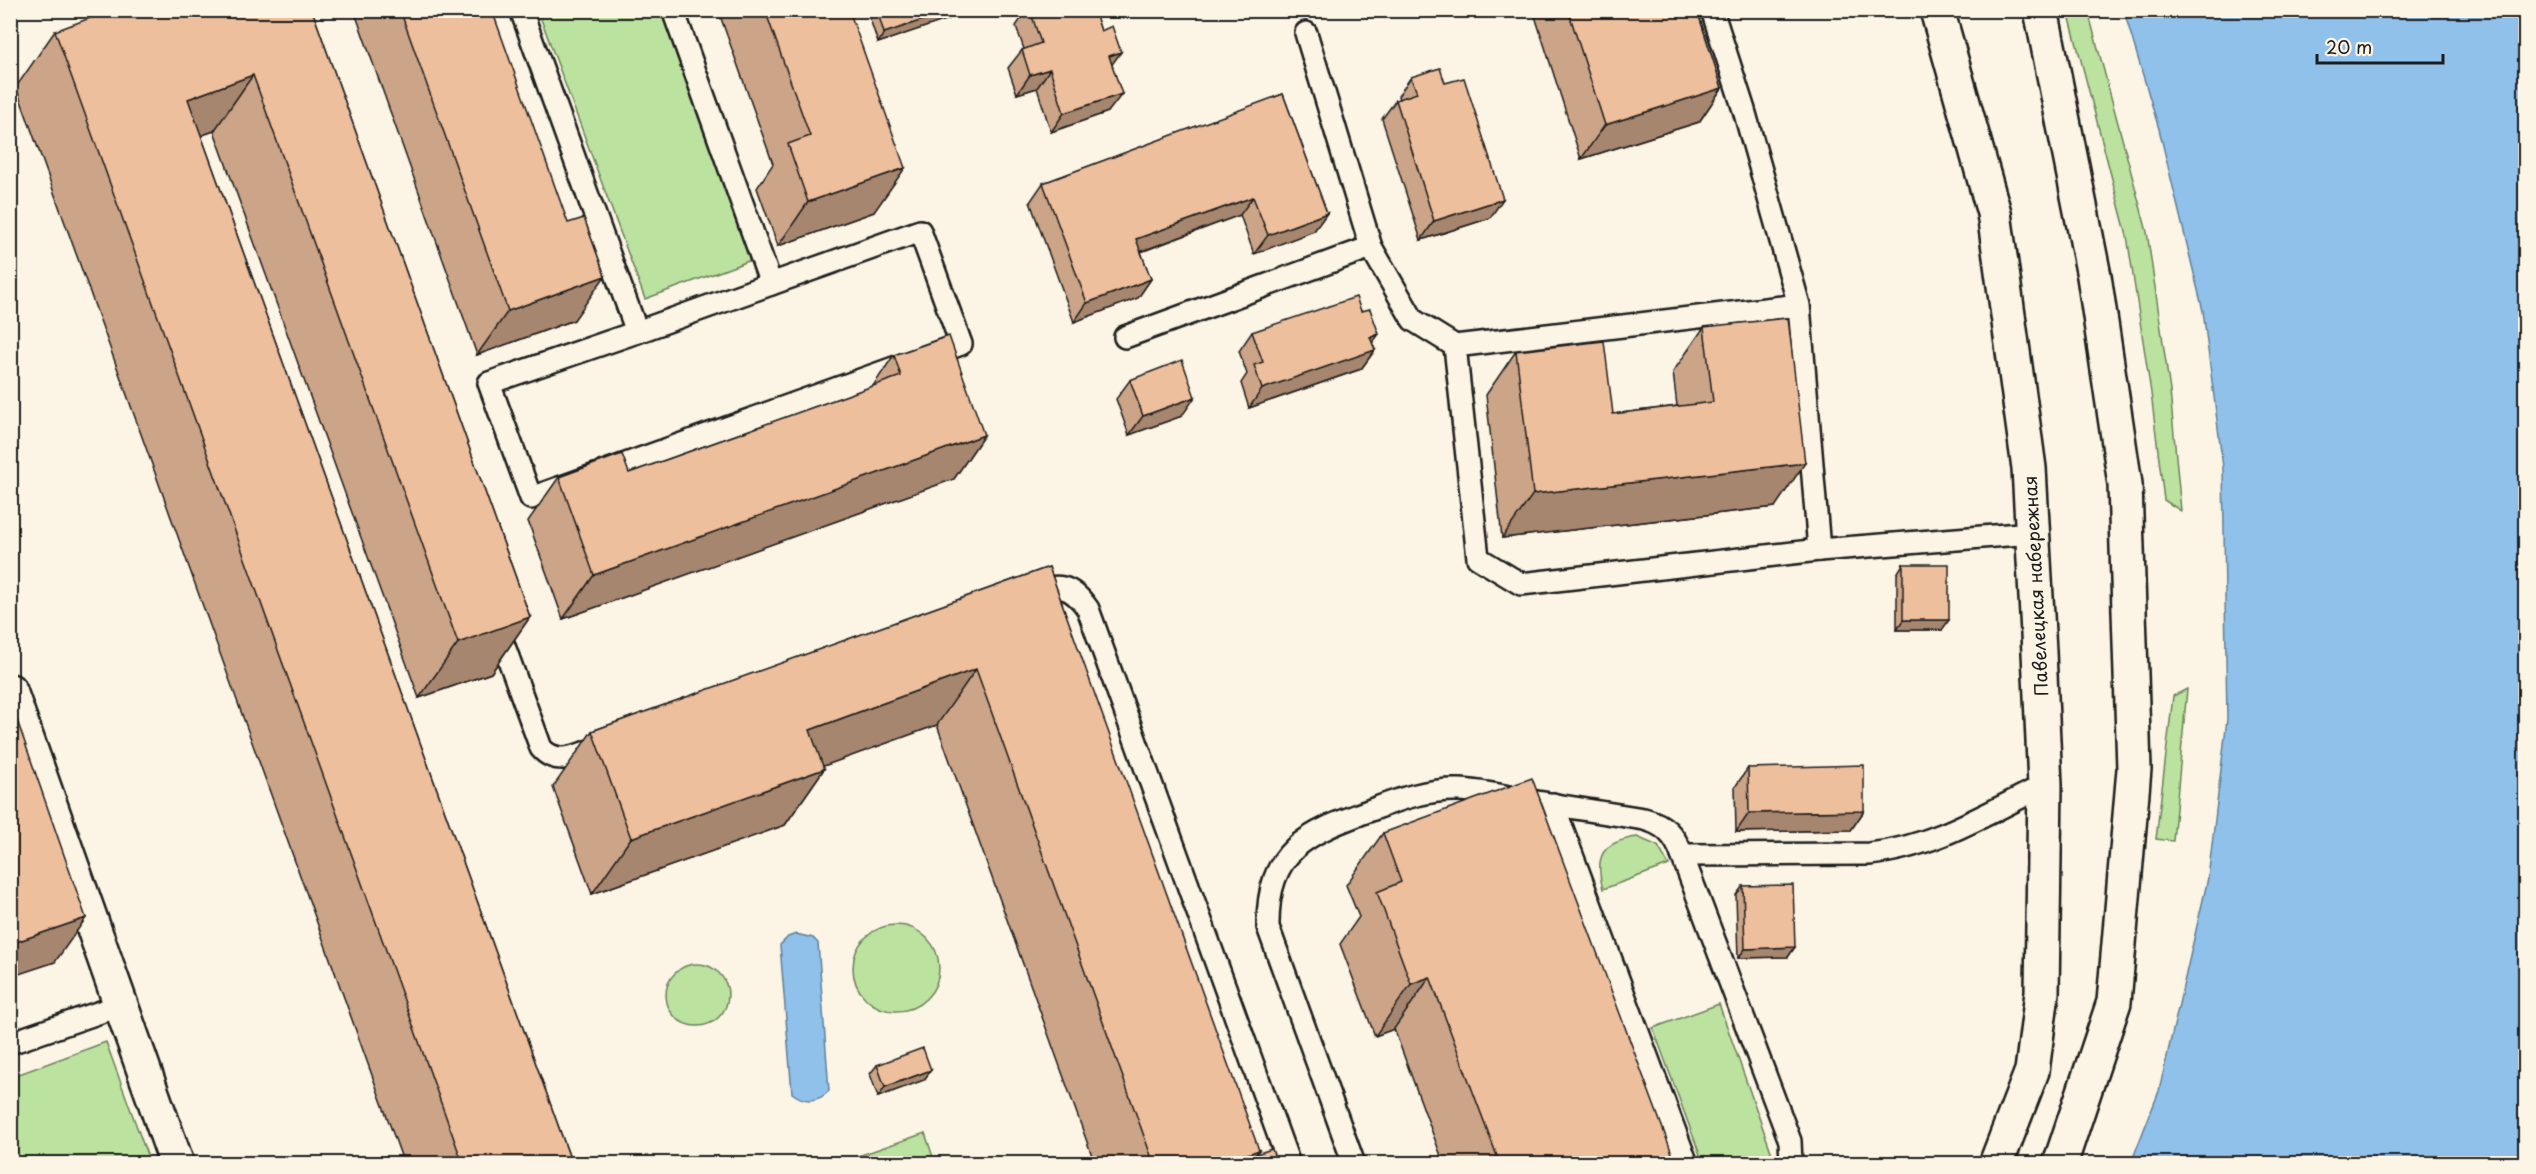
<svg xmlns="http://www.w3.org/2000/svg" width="2536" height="1174" font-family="'Playpen Sans',sans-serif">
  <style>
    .green { fill: #bbe29e; stroke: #6c7f5d; stroke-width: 1.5 }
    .water { fill: #8fc1eb; stroke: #617f98; stroke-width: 1.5 }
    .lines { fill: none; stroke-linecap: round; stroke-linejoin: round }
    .service-casing { stroke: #1c1c1c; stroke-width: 26 }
    .minor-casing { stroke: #1c1c1c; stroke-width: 38 }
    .secondary-casing { stroke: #1c1c1c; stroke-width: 38 }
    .service { stroke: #fcf5e5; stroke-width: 21 }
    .minor { stroke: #fcf5e5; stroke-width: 33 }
    .secondary { stroke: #fcf5e5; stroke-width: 33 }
    .wall { fill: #cca487; stroke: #1c1c1c; stroke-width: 1.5 }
    .shaded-wall { fill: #a6866e; stroke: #1c1c1c; stroke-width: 1.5 }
    .building { fill: #edbf9d; stroke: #1c1c1c; stroke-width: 1.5 }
    .labels { text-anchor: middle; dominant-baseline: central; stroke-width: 4.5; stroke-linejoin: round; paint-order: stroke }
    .street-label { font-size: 18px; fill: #1c1c1c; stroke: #fcf5e5 }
  </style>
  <rect width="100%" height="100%" fill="#fcf5e5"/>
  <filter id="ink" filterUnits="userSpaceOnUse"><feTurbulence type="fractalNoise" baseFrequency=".0167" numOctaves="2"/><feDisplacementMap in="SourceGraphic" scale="12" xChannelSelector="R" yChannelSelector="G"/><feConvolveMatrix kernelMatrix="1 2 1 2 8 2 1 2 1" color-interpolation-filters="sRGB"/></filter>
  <g filter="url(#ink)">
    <!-- green -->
    <g class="green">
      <path d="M 538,11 L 662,11 L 754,259 L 645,299 Z"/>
      <path d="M 2068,11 L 2088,11 L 2147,232 L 2170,391 L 2181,511 L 2164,500 L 2151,393 L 2127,236 Z"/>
      <path d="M 2187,689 L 2173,841 L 2156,839 L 2173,696 Z"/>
      <path d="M 1637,837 L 1658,846 L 1669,865 L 1603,889 C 1594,856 1602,842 1637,837 Z"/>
      <circle cx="896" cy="968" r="43"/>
      <circle cx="697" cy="995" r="31"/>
      <path d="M 1719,1004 L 1773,1157 L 1773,1163 L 1703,1163 L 1653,1028 Z"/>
      <path d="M 106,1042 L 150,1163 L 11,1163 L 11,1077 Z"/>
      <path d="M 925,1133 L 935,1163 L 838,1163 Z"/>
    </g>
    <!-- water -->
    <g class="water">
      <path d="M 2124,11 L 2525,11 L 2525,1163 L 2131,1163 L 2159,1091 L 2208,878 L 2227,719 L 2223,467 L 2203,311 L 2159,129 Z"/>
      <path d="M 796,934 L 813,938 L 818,943 L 829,1091 C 818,1102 805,1103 792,1093 L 780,945 L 788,937 Z"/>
    </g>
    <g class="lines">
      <!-- service casing -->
      <g class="service-casing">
        <g id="service">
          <path d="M 521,10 L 637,332 L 489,383 L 531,498 L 961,344 L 920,231 L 771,284 L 673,10"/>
          <path d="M 1712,10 L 1744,110 L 1799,305 L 1819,550 L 1521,584 L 1478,558 L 1455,346 L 1799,305"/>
          <path d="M 1306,33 L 1371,247 L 1413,320 L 1455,346"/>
          <path d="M 637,332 L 771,284"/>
          <path d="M 1125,337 L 1371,247"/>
          <path d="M 1819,550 L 2032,533"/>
          <path d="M 1030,593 C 1057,583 1071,584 1088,609 L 1289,1164"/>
          <path d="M 496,624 L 541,748 C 558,768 582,753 602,746"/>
          <path d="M 1553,804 L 1687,1164"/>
          <path d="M 1682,855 L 1869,854 C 1932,848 1989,812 2045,785"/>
          <path d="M 10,1043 L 121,1005"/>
          <path d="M 1354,1164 L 1268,927 C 1267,849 1306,834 1371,810 C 1400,799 1428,789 1459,790 C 1483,791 1508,797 1531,801 C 1569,807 1606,813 1644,819 C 1664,824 1675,835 1682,855 L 1790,1141 L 1791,1164"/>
        </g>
      </g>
      <!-- minor casing -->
      <g class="minor-casing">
        <path id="minor" d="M 10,691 L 177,1164"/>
      </g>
      <!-- secondary casing -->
      <g class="secondary-casing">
        <g id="secondary">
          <path d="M 1937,10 L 1994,213 L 2029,468 L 2039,652 L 2045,785 L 2042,993 L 2032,1071 L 1996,1164"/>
          <path d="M 2041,10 L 2094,276 L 2125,484 L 2134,769 L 2114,1002 L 2060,1164"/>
        </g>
      </g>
      <!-- service -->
      <use href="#service" class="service"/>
      <!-- minor -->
      <use href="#minor" class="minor"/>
      <!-- secondary -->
      <use href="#secondary" class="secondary"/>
    </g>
    <!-- wall -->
    <g class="wall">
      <path d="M 312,10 L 530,617 L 491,673 L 419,698 L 214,131 L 201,135 L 572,1164 L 404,1164 L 16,87 L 55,31 Z"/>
      <path d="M 354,10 L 492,10 L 574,320 L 477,355 Z"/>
      <path d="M 718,10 L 849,10 L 874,212 L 778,246 L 757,188 L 773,164 Z"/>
      <path d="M 867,10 L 964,10 L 952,14 L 949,19 L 878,43 Z"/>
      <path d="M 1027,10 L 1094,10 L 1112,65 L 1108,112 L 1051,132 L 1037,88 L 1017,94 L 1008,68 L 1022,50 L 1024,49 L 1016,26 Z"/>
      <path d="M 1533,10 L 1697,10 L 1722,88 L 1699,122 L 1581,159 Z"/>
      <path d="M 1411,77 L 1490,218 L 1421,240 L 1382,119 L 1396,100 L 1399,99 L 1398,96 Z"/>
      <path d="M 1283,94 L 1327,213 L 1314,231 L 1254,254 L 1240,215 L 1141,252 L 1151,279 L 1138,298 L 1074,322 L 1030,202 L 1043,183 Z"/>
      <path d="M 1704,327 L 1775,507 L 1502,538 L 1486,395 L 1516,351 L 1613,414 L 1677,406 L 1673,372 Z"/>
      <path d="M 1252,332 L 1372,343 L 1375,350 L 1361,369 L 1249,408 L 1241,383 L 1247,374 L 1239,351 Z"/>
      <path d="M 894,355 L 984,435 L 954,479 L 563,619 L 528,521 L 559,477 L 629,473 L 873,386 Z"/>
      <path d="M 1130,380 L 1182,416 L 1129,435 L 1116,399 Z"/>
      <path d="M 1903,564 L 1942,630 L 1897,630 L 1897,574 Z"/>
      <path d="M 1049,567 L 1256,1154 L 1277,1164 L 1095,1164 L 937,725 L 823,766 L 824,769 L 785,825 L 592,894 L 553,787 L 592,731 Z"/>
      <path d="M 1748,768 L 1864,811 L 1851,830 L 1736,832 L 1735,787 Z"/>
      <path d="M 1383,833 L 1676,1164 L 1444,1164 L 1394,1029 L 1375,1036 L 1340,944 L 1359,917 L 1346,885 Z"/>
      <path d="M 1743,886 L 1795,947 L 1788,957 L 1738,958 L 1736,895 Z"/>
      <path d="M 877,1065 L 931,1070 L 924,1080 L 878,1097 L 870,1074 Z"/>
    </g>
    <!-- shaded-wall -->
    <g class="shaded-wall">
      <path d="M 951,10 L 964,10 L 952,14 L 949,19 L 878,43 L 884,33 Z"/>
      <path d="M 1121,52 L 1108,70 L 1109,56 Z"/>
      <path d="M 1050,69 L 1037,88 L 1017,94 L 1030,75 Z"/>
      <path d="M 253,75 L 214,131 L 149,154 L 188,99 Z"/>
      <path d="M 1722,88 L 1699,122 L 1581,159 L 1605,125 Z"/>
      <path d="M 1122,94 L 1108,112 L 1051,132 L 1064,113 Z"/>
      <path d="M 905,168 L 874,212 L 778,246 L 808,202 Z"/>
      <path d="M 1253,197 L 1240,215 L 1123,258 L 1136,239 Z"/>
      <path d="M 1503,199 L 1490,218 L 1421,240 L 1434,221 Z"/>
      <path d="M 1327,213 L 1314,231 L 1254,254 L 1268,235 Z"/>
      <path d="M 605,276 L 574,320 L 477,355 L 508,311 Z"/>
      <path d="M 1151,279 L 1138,298 L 1074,322 L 1087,303 Z"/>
      <path d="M 1379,334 L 1365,353 L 1375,350 L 1361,369 L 1249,408 L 1262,389 Z"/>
      <path d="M 1195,397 L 1182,416 L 1129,435 L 1143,416 Z"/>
      <path d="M 984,435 L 954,479 L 563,619 L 594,575 Z"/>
      <path d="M 1805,463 L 1775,507 L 1502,538 L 1533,494 Z"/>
      <path d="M 530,617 L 491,673 L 419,698 L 458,643 Z"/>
      <path d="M 1903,620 L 1949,620 L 1942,630 L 1897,630 Z"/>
      <path d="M 976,669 L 937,725 L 771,785 L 810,730 Z"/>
      <path d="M 824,769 L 785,825 L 592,894 L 631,838 Z"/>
      <path d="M 1864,811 L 1851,830 L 1736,832 L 1749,813 Z"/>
      <path d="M 86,918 L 55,962 L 10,977 L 10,944 Z"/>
      <path d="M 1795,947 L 1788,957 L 1738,958 L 1745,949 Z"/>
      <path d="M 1430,977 L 1394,1029 L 1375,1036 L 1411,984 Z"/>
      <path d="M 931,1070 L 924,1080 L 878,1097 L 885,1087 Z"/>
      <path d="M 1259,1150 L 1249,1164 L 1220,1164 Z"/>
    </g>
    <!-- building -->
    <g class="building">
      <path d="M 112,10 L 312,10 L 530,617 L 458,643 L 253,75 L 188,99 L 572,1164 L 463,1164 L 55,31 Z"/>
      <path d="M 400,10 L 492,10 L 568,223 L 584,218 L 605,276 L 508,311 Z"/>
      <path d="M 765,10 L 849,10 L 905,168 L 808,202 L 788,144 L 810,136 Z"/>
      <path d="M 877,10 L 953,10 L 884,33 Z"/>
      <path d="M 1030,10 L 1094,10 L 1101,31 L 1112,26 L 1121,52 L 1109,56 L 1122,94 L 1064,113 L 1050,69 L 1030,75 L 1022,50 L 1041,43 Z"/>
      <path d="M 1568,10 L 1697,10 L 1722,88 L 1605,125 Z"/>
      <path d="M 1440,68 L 1445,83 L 1464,78 L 1503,199 L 1434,221 L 1396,100 L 1417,93 L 1411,77 Z"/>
      <path d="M 1283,94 L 1327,213 L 1268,235 L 1253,197 L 1136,239 L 1151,279 L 1087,303 L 1043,183 Z"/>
      <path d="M 1356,297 L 1361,311 L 1370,309 L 1379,334 L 1370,337 L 1375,350 L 1262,389 L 1254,365 L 1263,362 L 1252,332 Z"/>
      <path d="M 1788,318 L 1805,463 L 1533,494 L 1516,351 L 1604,341 L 1613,414 L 1713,402 L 1704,327 Z"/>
      <path d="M 949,336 L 984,435 L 594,575 L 559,477 L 622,454 L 629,473 L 901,376 L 894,355 Z"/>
      <path d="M 1182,360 L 1195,397 L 1143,416 L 1130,380 Z"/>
      <rect x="1903" y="564" width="46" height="56"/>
      <path d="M 1049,567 L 1259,1150 L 1220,1164 L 1154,1164 L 976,669 L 810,730 L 824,769 L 631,838 L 592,731 Z"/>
      <path d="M 10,700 L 86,918 L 10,944 Z"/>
      <path d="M 1864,765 L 1864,811 L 1749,813 L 1748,768 Z"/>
      <path d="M 1532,778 L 1676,1164 L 1500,1164 L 1430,977 L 1411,984 L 1377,892 L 1401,882 L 1383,833 Z"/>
      <path d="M 1793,885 L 1795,947 L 1745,949 L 1743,886 Z"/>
      <path d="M 923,1048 L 931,1070 L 885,1087 L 877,1065 Z"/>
      <path d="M 1272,1149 L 1277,1164 L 1249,1164 L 1256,1154 Z"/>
    </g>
  </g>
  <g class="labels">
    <!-- street labels -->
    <g class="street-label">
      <text transform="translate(2035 586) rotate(-93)">Павелецкая набережная</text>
    </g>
  </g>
  <!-- margin -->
  <rect width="2536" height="1174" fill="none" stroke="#fcf5e5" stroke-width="36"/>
  <rect x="18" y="18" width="2500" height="1138" fill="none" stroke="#1c1c1c" stroke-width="2" filter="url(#ink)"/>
  <!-- scale -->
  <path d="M2317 54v9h126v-9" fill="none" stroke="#1c1c1c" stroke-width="3"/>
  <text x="2326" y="54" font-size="18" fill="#1c1c1c" stroke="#fcf5e5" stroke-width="4.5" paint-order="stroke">20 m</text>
</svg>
